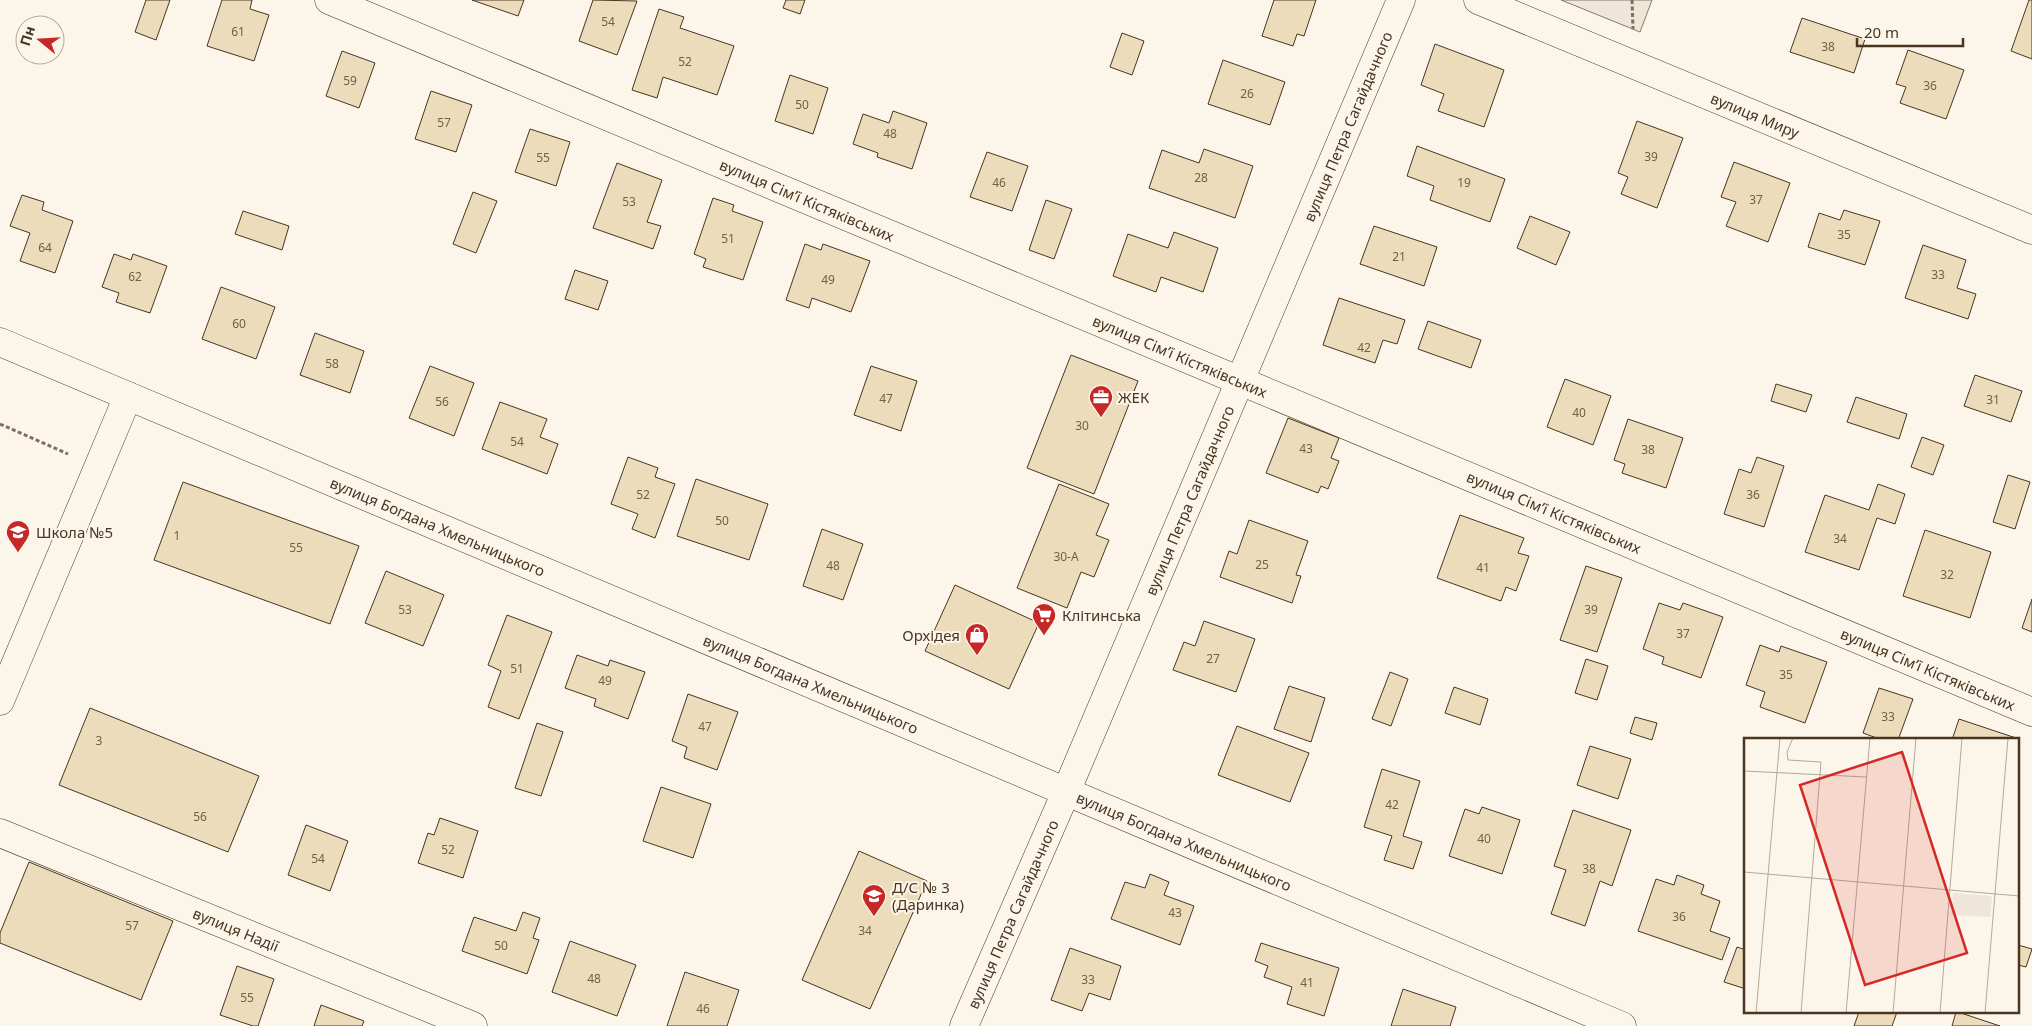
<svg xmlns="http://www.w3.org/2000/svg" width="2032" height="1026" font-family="'Noto Sans',sans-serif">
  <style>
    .green { fill: #ede6d9; stroke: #887966 }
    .building { fill: #ecdcbc; stroke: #4a3520 }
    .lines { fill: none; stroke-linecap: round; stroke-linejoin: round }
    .minor-casing { stroke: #4a3520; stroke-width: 29 }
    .path { stroke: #7f6f5c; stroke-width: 3; stroke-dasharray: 4 2.5; stroke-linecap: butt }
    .minor { stroke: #fbf6e9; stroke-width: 28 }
    .labels { text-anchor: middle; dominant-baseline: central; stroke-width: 4; stroke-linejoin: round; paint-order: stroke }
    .number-label { font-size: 12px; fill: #725f47 }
    .street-label { font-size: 15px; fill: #4a3520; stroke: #fbf6e9 }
    .poi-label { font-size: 15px; fill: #4a3520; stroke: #fbf6e9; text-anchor: start }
    .inset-road { fill: none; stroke: #b4a999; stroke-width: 1 }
    .view { fill: #d62828; fill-opacity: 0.15; stroke: #d62828; stroke-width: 2.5 }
    .inset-edge { fill: none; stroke: #4a3520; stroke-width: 2.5 }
  </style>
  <rect width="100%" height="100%" fill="#fbf6e9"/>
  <!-- green -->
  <path class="green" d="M 1561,0 L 1652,0 L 1640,32 Z"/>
  <!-- building -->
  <g class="building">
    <path d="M 146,0 L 170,0 L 156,40 L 135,32 Z"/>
    <path d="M 222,0 L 252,0 L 250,9 L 269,15 L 254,61 L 207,46 Z"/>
    <path d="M 472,0 L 524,0 L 518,16 Z"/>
    <path d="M 593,0 L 637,1 L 617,55 L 579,41 Z"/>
    <path d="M 786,0 L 805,0 L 800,14 L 783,8 Z"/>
    <path d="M 1274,0 L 1316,0 L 1304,36 L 1297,34 L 1293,46 L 1262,36 Z"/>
    <path d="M 2029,0 L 2032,0 L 2032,59 L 2011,51 Z"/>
    <path d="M 659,9 L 684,17 L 680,28 L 734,46 L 717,95 L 663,77 L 657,98 L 632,90 Z"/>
    <path d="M 1802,18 L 1865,39 L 1854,73 L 1790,52 Z"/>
    <path d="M 1122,33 L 1144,41 L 1132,75 L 1110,67 Z"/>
    <path d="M 1435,44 L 1504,70 L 1484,127 L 1438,111 L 1444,94 L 1421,85 Z"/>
    <path d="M 1908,50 L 1964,70 L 1946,119 L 1900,103 L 1906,87 L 1896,84 Z"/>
    <path d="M 342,51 L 375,63 L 359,108 L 326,96 Z"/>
    <path d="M 1223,60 L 1285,82 L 1270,125 L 1208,104 Z"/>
    <path d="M 790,75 L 828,88 L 813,134 L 775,121 Z"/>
    <path d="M 431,91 L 472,105 L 456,152 L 415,139 Z"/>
    <path d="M 893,111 L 927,123 L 912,169 L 877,157 L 878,153 L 853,144 L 863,114 L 889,123 Z"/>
    <path d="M 1637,121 L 1683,138 L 1657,208 L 1621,194 L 1628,177 L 1618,173 Z"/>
    <path d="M 530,129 L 570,142 L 556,186 L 515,172 Z"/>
    <path d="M 1417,146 L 1505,179 L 1490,222 L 1430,200 L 1434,186 L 1407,176 Z"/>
    <path d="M 1204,149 L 1253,166 L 1235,218 L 1149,188 L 1162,150 L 1199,163 Z"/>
    <path d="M 987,152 L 1028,166 L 1012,211 L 970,197 Z"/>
    <path d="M 1734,162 L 1790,183 L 1768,242 L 1726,226 L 1736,202 L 1721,197 Z"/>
    <path d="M 617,163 L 662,180 L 647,222 L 661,226 L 653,249 L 593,228 Z"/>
    <path d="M 473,192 L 497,201 L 476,253 L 453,244 Z"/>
    <path d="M 22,195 L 44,202 L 42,210 L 73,221 L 55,273 L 20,261 L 30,233 L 10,226 Z"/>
    <path d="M 713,198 L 734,205 L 732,211 L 763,222 L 743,280 L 703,267 L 706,259 L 694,254 Z"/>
    <path d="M 1046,200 L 1072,209 L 1054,259 L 1029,250 Z"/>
    <path d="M 1844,210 L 1880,221 L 1865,265 L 1808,247 L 1819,213 L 1840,220 Z"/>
    <path d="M 243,211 L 289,226 L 282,250 L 235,234 Z"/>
    <path d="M 1530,216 L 1570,232 L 1556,265 L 1517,248 Z"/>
    <path d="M 1374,226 L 1437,247 L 1424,286 L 1360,264 Z"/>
    <path d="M 1174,232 L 1218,248 L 1203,292 L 1161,277 L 1156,292 L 1113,276 L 1128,234 L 1168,248 Z"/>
    <path d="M 805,244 L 821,250 L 823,244 L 870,261 L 851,312 L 812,298 L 809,308 L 786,300 Z"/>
    <path d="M 1923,245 L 1966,260 L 1957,288 L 1976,294 L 1968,319 L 1905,298 Z"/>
    <path d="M 114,254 L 131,260 L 133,254 L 167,266 L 150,313 L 116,302 L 119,293 L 102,287 Z"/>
    <path d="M 575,270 L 608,281 L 598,310 L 565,299 Z"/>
    <path d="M 221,287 L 275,307 L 256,359 L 202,339 Z"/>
    <path d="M 1339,298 L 1405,320 L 1397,344 L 1383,340 L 1375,363 L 1323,345 Z"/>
    <path d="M 1428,321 L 1481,340 L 1471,368 L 1418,349 Z"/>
    <path d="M 315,333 L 364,351 L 350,393 L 300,375 Z"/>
    <path d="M 1071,355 L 1138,381 L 1094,494 L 1027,468 Z"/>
    <path d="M 430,366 L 474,383 L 454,436 L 409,418 Z"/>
    <path d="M 871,366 L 917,381 L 901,431 L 854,415 Z"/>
    <path d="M 1975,375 L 2022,391 L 2011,422 L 1964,406 Z"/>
    <path d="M 1565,379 L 1611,396 L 1593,445 L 1547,427 Z"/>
    <path d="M 1776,384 L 1812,395 L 1806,412 L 1771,401 Z"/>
    <path d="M 1856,397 L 1907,414 L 1899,439 L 1847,422 Z"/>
    <path d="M 500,402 L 547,419 L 540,437 L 558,444 L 547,474 L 482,449 Z"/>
    <path d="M 1288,418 L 1339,438 L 1331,458 L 1339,461 L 1328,489 L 1321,486 L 1318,493 L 1266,473 Z"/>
    <path d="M 1628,419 L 1683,438 L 1666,488 L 1622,473 L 1625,464 L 1614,460 Z"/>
    <path d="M 1922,437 L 1944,445 L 1933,475 L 1911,467 Z"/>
    <path d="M 628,457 L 658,468 L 655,477 L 675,484 L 655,538 L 632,529 L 638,514 L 611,504 Z"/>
    <path d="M 1757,457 L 1784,466 L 1764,527 L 1724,514 L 1739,469 L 1751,473 Z"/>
    <path d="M 2008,475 L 2030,482 L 2015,529 L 1993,522 Z"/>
    <path d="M 696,479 L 768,504 L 749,560 L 677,536 Z"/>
    <path d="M 183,482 L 359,546 L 330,624 L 154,560 Z"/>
    <path d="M 1059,484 L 1109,504 L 1096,535 L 1109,540 L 1094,577 L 1081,572 L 1067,608 L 1017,588 Z"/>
    <path d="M 1878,484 L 1905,494 L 1895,524 L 1877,518 L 1859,570 L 1805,552 L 1825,495 L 1869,510 Z"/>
    <path d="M 1460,515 L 1524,538 L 1518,553 L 1529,556 L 1516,591 L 1506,587 L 1501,601 L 1437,578 Z"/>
    <path d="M 1249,520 L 1308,541 L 1296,575 L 1301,576 L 1292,603 L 1220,577 L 1229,551 L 1237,554 Z"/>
    <path d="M 822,529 L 863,544 L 843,600 L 803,586 Z"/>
    <path d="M 1925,530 L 1991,552 L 1970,618 L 1903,596 Z"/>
    <path d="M 1586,566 L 1622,578 L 1597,652 L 1560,640 Z"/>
    <path d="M 386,571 L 444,595 L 423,646 L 365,623 Z"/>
    <path d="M 955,585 L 1039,623 L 1009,689 L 925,651 Z"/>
    <path d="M 2032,599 L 2032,632 L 2022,628 Z"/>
    <path d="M 1659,603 L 1680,610 L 1683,603 L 1723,617 L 1701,678 L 1662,664 L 1664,657 L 1643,649 Z"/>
    <path d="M 507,615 L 552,632 L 519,719 L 488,707 L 501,671 L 488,665 Z"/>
    <path d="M 1204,621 L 1255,639 L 1236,692 L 1173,670 L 1184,642 L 1195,646 Z"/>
    <path d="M 1760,645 L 1779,652 L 1781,646 L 1827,662 L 1805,723 L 1760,707 L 1765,692 L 1746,685 Z"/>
    <path d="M 577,655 L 608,666 L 610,660 L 645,672 L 628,719 L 594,706 L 596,699 L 565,688 Z"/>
    <path d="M 1586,659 L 1608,666 L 1597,700 L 1575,693 Z"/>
    <path d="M 1390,672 L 1408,679 L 1391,726 L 1372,719 Z"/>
    <path d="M 1289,686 L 1325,698 L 1311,742 L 1274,729 Z"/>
    <path d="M 1454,687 L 1488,699 L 1480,725 L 1445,713 Z"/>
    <path d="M 1879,688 L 1913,699 L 1898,740 L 1882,740 L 1863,733 Z"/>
    <path d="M 688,694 L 738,712 L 717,770 L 684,758 L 687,747 L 672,741 Z"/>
    <path d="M 90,708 L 259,776 L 228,852 L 59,785 Z"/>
    <path d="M 1635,717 L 1657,723 L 1652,740 L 1630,733 Z"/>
    <path d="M 1959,719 L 2016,738 L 2016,740 L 1952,740 Z"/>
    <path d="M 537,723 L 563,732 L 541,796 L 515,788 Z"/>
    <path d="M 1237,726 L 1309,753 L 1290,802 L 1218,775 Z"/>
    <path d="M 1590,746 L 1631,759 L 1618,799 L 1577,785 Z"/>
    <path d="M 1382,769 L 1420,781 L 1403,836 L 1422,842 L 1413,869 L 1384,860 L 1392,836 L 1364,827 Z"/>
    <path d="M 661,787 L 711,804 L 693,858 L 643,841 Z"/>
    <path d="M 1482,807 L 1520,820 L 1502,874 L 1449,856 L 1465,809 L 1479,814 Z"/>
    <path d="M 1573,810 L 1631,830 L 1612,886 L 1600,881 L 1585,926 L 1551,914 L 1566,870 L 1554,866 Z"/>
    <path d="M 440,818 L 478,831 L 463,878 L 418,863 L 428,833 L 434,835 Z"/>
    <path d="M 306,825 L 348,841 L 330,891 L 288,875 Z"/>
    <path d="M 859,851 L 927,881 L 870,1009 L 802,980 Z"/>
    <path d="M 29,862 L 173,921 L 141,1000 L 0,943 L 0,933 Z"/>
    <path d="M 1150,874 L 1169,882 L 1164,895 L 1194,906 L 1180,945 L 1111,919 L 1125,882 L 1145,888 Z"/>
    <path d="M 1677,875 L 1704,885 L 1701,894 L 1720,901 L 1710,931 L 1730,938 L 1722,960 L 1638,931 L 1656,879 L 1674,885 Z"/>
    <path d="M 523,912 L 540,918 L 533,938 L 539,940 L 527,974 L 462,951 L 474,917 L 516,931 Z"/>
    <path d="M 570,941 L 636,965 L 617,1016 L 552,992 Z"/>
    <path d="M 1261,943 L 1339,968 L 1324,1016 L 1287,1004 L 1292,987 L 1264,977 L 1268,966 L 1255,961 Z"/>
    <path d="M 2018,945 L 2032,949 L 2026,967 L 2018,965 Z"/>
    <path d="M 1737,947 L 1746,950 L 1746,989 L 1724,982 Z"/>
    <path d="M 1070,948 L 1121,966 L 1110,1000 L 1089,993 L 1082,1011 L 1051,1000 Z"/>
    <path d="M 237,966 L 274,979 L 258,1026 L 253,1026 L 220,1015 Z"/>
    <path d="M 685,972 L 739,990 L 727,1026 L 667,1026 Z"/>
    <path d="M 1403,989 L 1456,1007 L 1450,1026 L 1391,1026 Z"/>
    <path d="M 321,1005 L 364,1021 L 362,1026 L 314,1026 Z"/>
    <path d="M 1859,1012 L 1897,1012 L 1892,1026 L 1854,1026 Z"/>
    <path d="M 1956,1012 L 1958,1012 L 2000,1026 L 1952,1026 Z"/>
  </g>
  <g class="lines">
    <!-- minor casing -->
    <g class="minor-casing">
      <g id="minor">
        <path d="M 329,0 L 2032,712"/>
        <path id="s1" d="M 1478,0 L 2032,230"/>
        <path id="s2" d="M 0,342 L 1622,1026"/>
        <path d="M 0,701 L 128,396"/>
        <path id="s3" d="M 0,833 L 473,1026"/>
        <path id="s4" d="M 964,1026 L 1066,792 L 1401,0"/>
      </g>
    </g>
    <!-- path -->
    <g class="path">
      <path d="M 1632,0 L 1633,29"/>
      <path d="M 0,424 L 68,454"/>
    </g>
    <!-- minor -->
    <use href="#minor" class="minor"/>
  </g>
  <!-- icons -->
  <defs>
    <g id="office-pin" transform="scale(1.25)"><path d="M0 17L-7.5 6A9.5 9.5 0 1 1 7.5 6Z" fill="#c62828" stroke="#fbf6e9"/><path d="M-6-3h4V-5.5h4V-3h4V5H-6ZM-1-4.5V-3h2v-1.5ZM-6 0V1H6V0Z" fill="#fff"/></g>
    <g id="school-pin" transform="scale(1.25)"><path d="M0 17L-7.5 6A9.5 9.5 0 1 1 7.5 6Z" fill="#c62828" stroke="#fbf6e9"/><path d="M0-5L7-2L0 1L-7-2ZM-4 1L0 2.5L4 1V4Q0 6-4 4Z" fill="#fff"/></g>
    <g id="supermarket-pin" transform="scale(1.25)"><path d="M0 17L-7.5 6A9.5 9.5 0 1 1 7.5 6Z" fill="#c62828" stroke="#fbf6e9"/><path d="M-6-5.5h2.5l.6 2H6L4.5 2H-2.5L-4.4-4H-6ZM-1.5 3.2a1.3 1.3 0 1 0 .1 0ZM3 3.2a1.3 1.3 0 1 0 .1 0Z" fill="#fff"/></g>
    <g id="shop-pin" transform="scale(1.25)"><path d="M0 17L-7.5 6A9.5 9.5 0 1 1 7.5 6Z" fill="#c62828" stroke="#fbf6e9"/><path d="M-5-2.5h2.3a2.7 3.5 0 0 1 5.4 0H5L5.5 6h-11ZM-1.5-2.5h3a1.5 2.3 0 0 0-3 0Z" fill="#fff"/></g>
  </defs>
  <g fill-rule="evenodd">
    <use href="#office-pin" x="1101" y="397"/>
    <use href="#school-pin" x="18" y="532"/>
    <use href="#supermarket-pin" x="1044" y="615"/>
    <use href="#shop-pin" x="977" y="635"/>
    <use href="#school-pin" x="874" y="896"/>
  </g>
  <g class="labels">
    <!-- number labels -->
    <g class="number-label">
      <text x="608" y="21">54</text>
      <text x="238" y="31">61</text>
      <text x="1828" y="46">38</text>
      <text x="685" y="61">52</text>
      <text x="350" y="80">59</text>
      <text x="1930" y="85">36</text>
      <text x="1247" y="93">26</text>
      <text x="802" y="104">50</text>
      <text x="444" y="122">57</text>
      <text x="890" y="133">48</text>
      <text x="1651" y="156">39</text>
      <text x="543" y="157">55</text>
      <text x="1201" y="177">28</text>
      <text x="999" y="182">46</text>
      <text x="1464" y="182">19</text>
      <text x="1756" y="199">37</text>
      <text x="629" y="201">53</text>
      <text x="1844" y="234">35</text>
      <text x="728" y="238">51</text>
      <text x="45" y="247">64</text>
      <text x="1399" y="256">21</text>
      <text x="1938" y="274">33</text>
      <text x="135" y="276">62</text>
      <text x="828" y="279">49</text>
      <text x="239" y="323">60</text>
      <text x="1364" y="347">42</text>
      <text x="332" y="363">58</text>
      <text x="886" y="398">47</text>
      <text x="1993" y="399">31</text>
      <text x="442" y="401">56</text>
      <text x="1579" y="412">40</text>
      <text x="1082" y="425">30</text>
      <text x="517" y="441">54</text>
      <text x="1306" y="448">43</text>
      <text x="1648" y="449">38</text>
      <text x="643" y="494">52</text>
      <text x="1753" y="494">36</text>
      <text x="722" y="520">50</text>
      <text x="177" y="535">1</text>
      <text x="1840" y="538">34</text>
      <text x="296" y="547">55</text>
      <text x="1066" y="556">30-А</text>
      <text x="1262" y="564">25</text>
      <text x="833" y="565">48</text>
      <text x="1483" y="567">41</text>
      <text x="1947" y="574">32</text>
      <text x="405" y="609">53</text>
      <text x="1591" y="609">39</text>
      <text x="1683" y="633">37</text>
      <text x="1213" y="658">27</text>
      <text x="517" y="668">51</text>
      <text x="1786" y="674">35</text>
      <text x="605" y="680">49</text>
      <text x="1888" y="716">33</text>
      <text x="705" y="726">47</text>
      <text x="99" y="740">3</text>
      <text x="1392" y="804">42</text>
      <text x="200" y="816">56</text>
      <text x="1484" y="838">40</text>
      <text x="448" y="849">52</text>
      <text x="318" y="858">54</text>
      <text x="1589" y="868">38</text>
      <text x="1175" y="912">43</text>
      <text x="1679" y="916">36</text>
      <text x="132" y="925">57</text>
      <text x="865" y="930">34</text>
      <text x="501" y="945">50</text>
      <text x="594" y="978">48</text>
      <text x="1088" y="979">33</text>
      <text x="1307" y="982">41</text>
      <text x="247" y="997">55</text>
      <text x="703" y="1008">46</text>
    </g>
    <!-- street labels -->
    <g class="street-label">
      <text stroke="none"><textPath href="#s1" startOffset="300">вулиця Миру</textPath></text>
      <text stroke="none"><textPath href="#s4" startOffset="978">вулиця Петра Сагайдачного</textPath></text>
      <text transform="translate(807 200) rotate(23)">вулиця Сімʼї Кістяківських</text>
      <text transform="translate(1180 356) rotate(23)">вулиця Сімʼї Кістяківських</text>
      <text stroke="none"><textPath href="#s4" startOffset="572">вулиця Петра Сагайдачного</textPath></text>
      <text transform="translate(1554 512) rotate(23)">вулиця Сімʼї Кістяківських</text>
      <text stroke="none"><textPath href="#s2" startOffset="475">вулиця Богдана Хмельницького</textPath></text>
      <text transform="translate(1928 669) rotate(23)">вулиця Сімʼї Кістяківських</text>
      <text stroke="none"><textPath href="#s2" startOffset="880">вулиця Богдана Хмельницького</textPath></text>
      <text stroke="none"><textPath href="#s2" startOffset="1285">вулиця Богдана Хмельницького</textPath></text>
      <text stroke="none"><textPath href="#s4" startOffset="122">вулиця Петра Сагайдачного</textPath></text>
      <text stroke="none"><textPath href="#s3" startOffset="255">вулиця Надії</textPath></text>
    </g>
    <!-- poi labels -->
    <g class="poi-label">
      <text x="1118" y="397">ЖЕК</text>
      <text x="36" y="532">Школа №5</text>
      <text x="1062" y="615">Клітинська</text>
      <text x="960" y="635" text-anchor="end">Орхідея</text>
      <text x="892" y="887">Д/С № 3<tspan x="892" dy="17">(Даринка)</tspan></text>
    </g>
  </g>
  <!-- overview -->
  <g transform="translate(1744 738)">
    <rect width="275" height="275" fill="#fbf6e9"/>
    <path d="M 209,155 L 248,158 L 246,179 L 207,177 Z" fill="#ede6d9"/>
    <path class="inset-road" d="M 49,0 L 43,14 L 44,22 L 77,24 L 57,275M 0,33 L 122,39M 0,134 L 275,158M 12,275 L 36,0M 102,275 L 126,0M 149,275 L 172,0M 196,275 L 218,0M 241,275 L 264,0"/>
    <path class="view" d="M 158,14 L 223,215 L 121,247 L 56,47 Z"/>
    <rect width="275" height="275" class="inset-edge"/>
  </g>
  <!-- north arrow -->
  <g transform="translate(40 40) rotate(288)"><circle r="24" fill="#fbf6e9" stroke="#b4a999"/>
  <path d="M0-4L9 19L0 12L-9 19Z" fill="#c62828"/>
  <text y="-8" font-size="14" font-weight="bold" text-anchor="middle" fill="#4a3520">Пн</text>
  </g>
  <!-- scale -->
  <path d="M1857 38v8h106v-8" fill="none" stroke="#4a3520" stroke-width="2.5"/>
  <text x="1864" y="38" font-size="15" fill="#4a3520" stroke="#fbf6e9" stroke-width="4" paint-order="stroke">20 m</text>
</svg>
